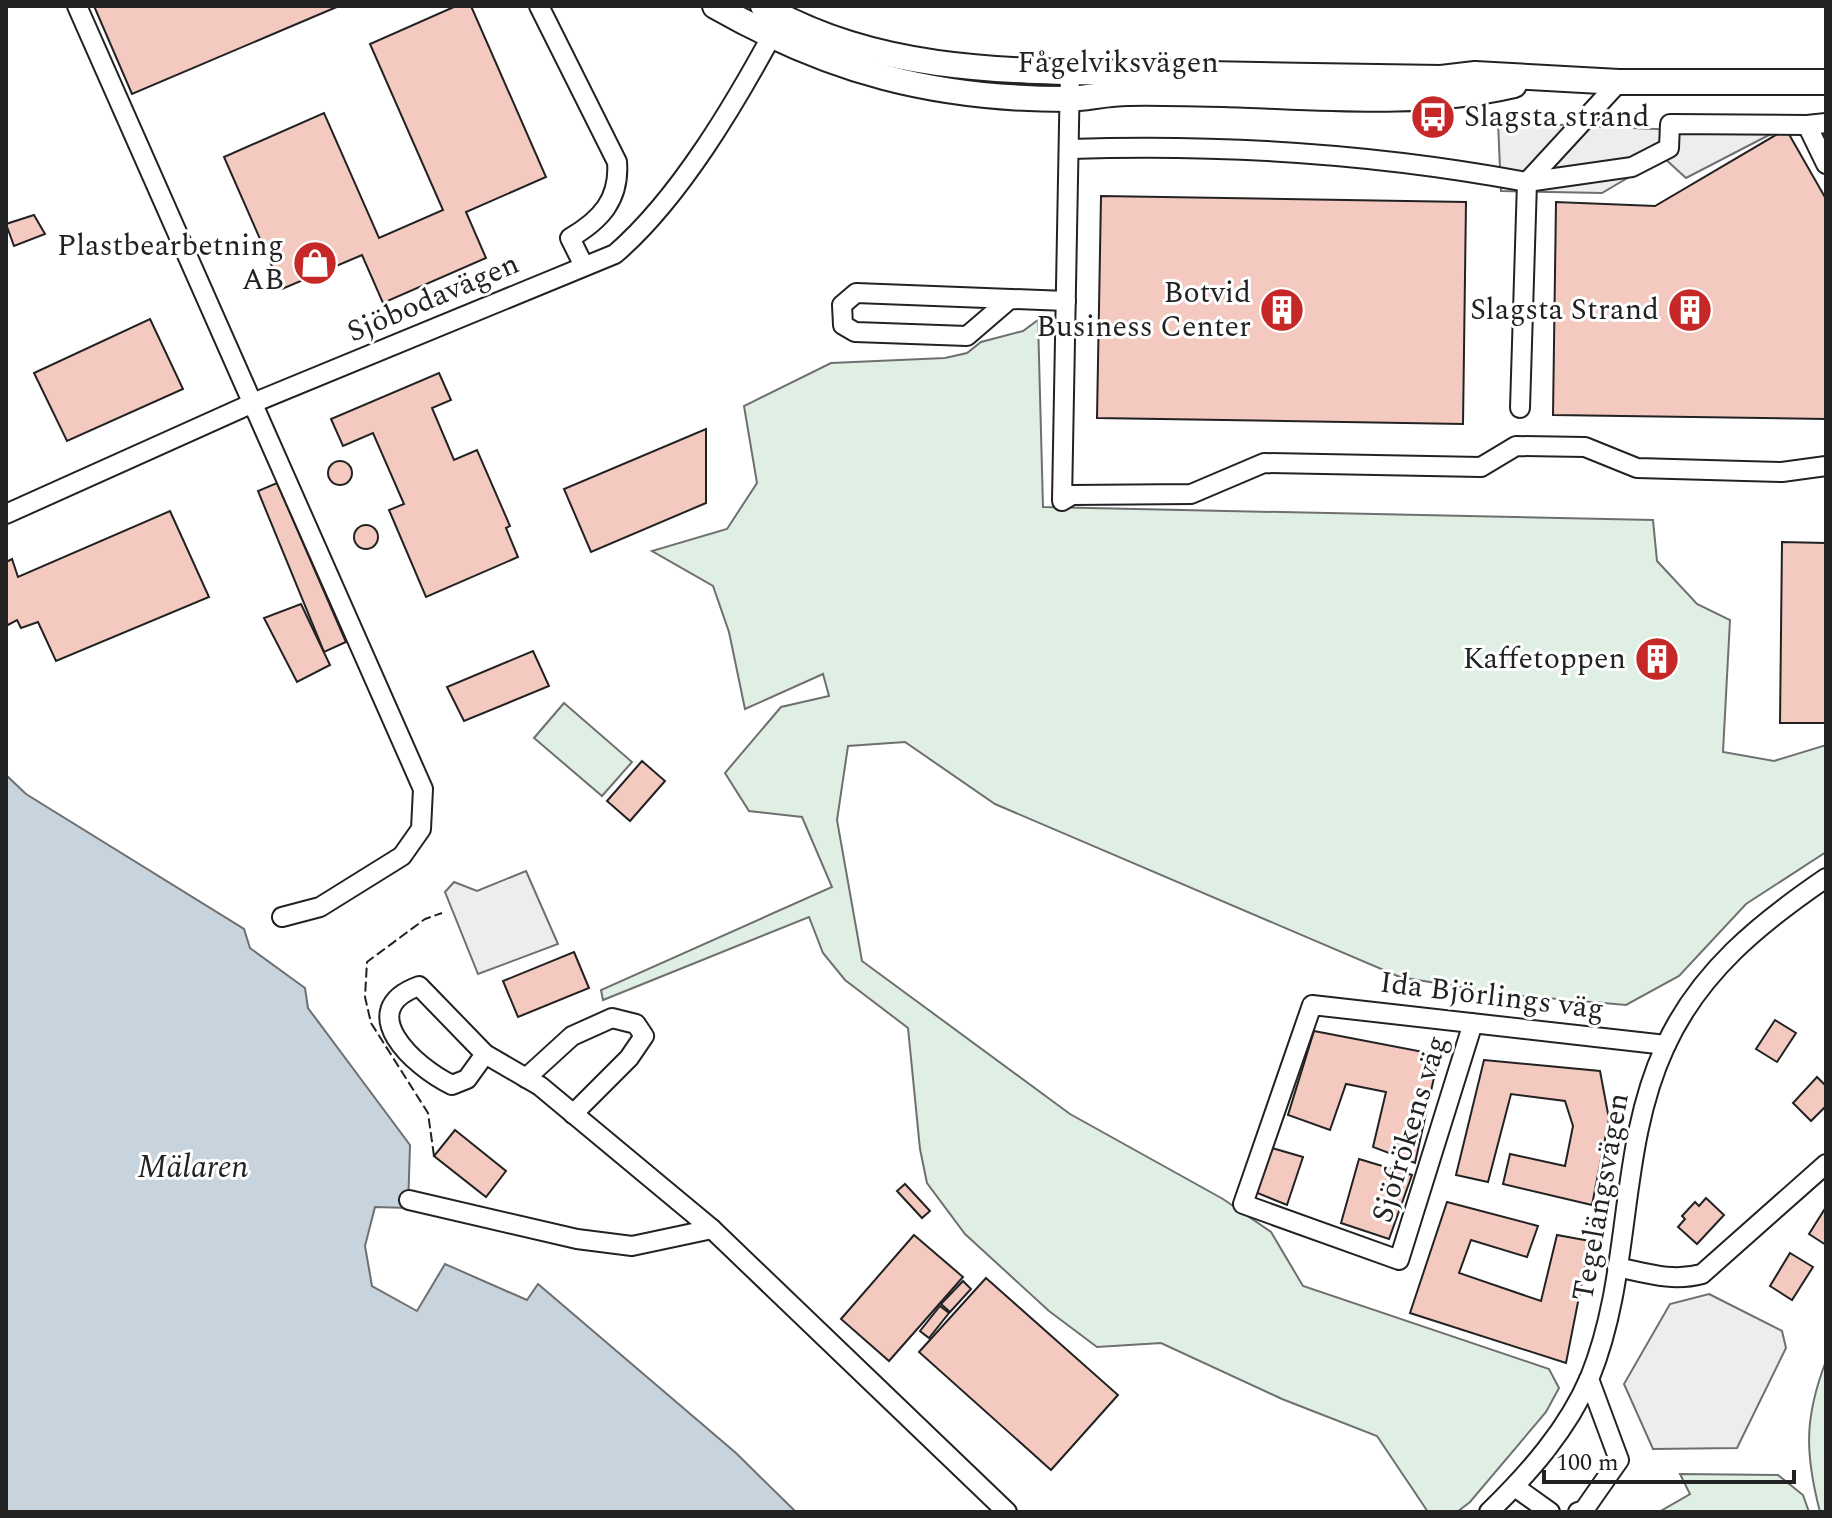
<svg xmlns="http://www.w3.org/2000/svg" width="1832" height="1518" font-family="Spectral,serif">
  <style>
    .green { fill: #e0efe3; stroke: #6f6f6f; stroke-width: 2 }
    .parking { fill: #ededed; stroke: #6f6f6f; stroke-width: 2 }
    .water { fill: #c7d3dd; stroke: #6f6f6f; stroke-width: 2 }
    .building { fill: #f3c9c0; stroke: #222; stroke-width: 2 }
    .lines { fill: none; stroke-linecap: round; stroke-linejoin: round }
    .minor-casing { stroke: #222; stroke-width: 22 }
    .major-casing { stroke: #222; stroke-width: 28 }
    .minor { stroke: #fff; stroke-width: 18 }
    .major { stroke: #fff; stroke-width: 24 }
    .fence { stroke: #222; stroke-width: 2; stroke-dasharray: 10 4; stroke-linecap: butt }
    .labels { text-anchor: middle; dominant-baseline: central; stroke-width: 6; stroke-linejoin: round; paint-order: stroke }
    .street-label { font-size: 30px; fill: #222; stroke: #fff }
    .poi-label { font-size: 30px; fill: #222; stroke: #fff; text-anchor: end }
    .water-label { font-size: 32px; font-style: italic; fill: #222; stroke: #fff }
  </style>
  <rect width="100%" height="100%" fill="#fff"/>
  <!-- green -->
  <g class="green">
    <path d="M 1038,320 L 1043,507 L 1653,520 L 1657,561 L 1697,604 L 1730,620 L 1723,752 L 1774,761 L 1826,745 L 1826,852 L 1746,904 L 1679,976 L 1626,1005 L 1501,994 L 1400,977 L 995,804 L 905,742 L 848,746 L 837,820 L 862,961 L 1070,1114 L 1223,1199 L 1271,1232 L 1303,1286 L 1549,1369 L 1559,1388 L 1546,1412 L 1470,1502 L 1457,1512 L 1428,1512 L 1377,1436 L 1282,1399 L 1161,1343 L 1097,1347 L 1049,1311 L 965,1234 L 927,1183 L 920,1149 L 908,1028 L 845,980 L 823,953 L 809,917 L 603,1000 L 601,990 L 832,887 L 802,817 L 749,811 L 725,773 L 781,707 L 829,696 L 823,674 L 745,709 L 729,632 L 713,586 L 652,551 L 727,529 L 757,483 L 744,406 L 831,363 L 945,358 L 967,353 L 981,342 L 1023,331 Z"/>
    <path d="M 564,703 L 632,762 L 602,796 L 534,738 Z"/>
    <path d="M 1826,1361 L 1826,1512 L 1820,1512 C 1805,1454 1804,1418 1826,1361 Z"/>
    <path d="M 1680,1474 L 1778,1475 L 1803,1495 L 1809,1512 L 1659,1512 L 1690,1494 Z"/>
  </g>
  <!-- parking -->
  <g class="parking">
    <path d="M 1498,122 L 1771,134 L 1686,178 L 1663,157 L 1602,193 L 1501,191 Z"/>
    <path d="M 526,871 L 558,944 L 478,974 L 445,892 L 454,882 L 477,891 Z"/>
    <path d="M 1709,1294 L 1782,1331 L 1786,1348 L 1737,1448 L 1653,1449 L 1624,1384 L 1670,1304 Z"/>
  </g>
  <!-- water -->
  <path class="water" d="M 6,775 L 26,794 L 244,929 L 250,948 L 305,988 L 308,1008 L 410,1145 L 408,1208 L 375,1207 L 365,1246 L 372,1286 L 417,1311 L 445,1264 L 527,1300 L 538,1284 L 736,1453 L 796,1512 L 6,1512 Z"/>
  <!-- building -->
  <g class="building">
    <path d="M 94,6 L 339,6 L 132,94 Z"/>
    <path d="M 456,6 L 471,6 L 546,177 L 466,212 L 486,258 L 383,303 L 362,255 L 282,289 L 224,157 L 324,113 L 379,238 L 443,210 L 370,44 Z"/>
    <path d="M 1786,129 L 1826,199 L 1826,419 L 1553,415 L 1556,202 L 1655,206 Z"/>
    <path d="M 1101,196 L 1466,202 L 1463,424 L 1097,418 Z"/>
    <path d="M 34,215 L 45,234 L 14,246 L 6,224 Z"/>
    <path d="M 150,319 L 183,389 L 67,441 L 34,373 Z"/>
    <path d="M 439,373 L 451,400 L 432,408 L 454,460 L 477,450 L 510,526 L 506,528 L 518,557 L 426,597 L 389,510 L 404,504 L 373,433 L 343,446 L 331,419 Z"/>
    <path d="M 706,429 L 706,503 L 591,552 L 564,489 Z"/>
    <circle cx="340" cy="473" r="12"/>
    <path d="M 277,483 L 346,642 L 324,652 L 258,491 Z"/>
    <path d="M 170,511 L 209,597 L 56,661 L 38,622 L 21,628 L 17,620 L 6,626 L 6,562 L 12,559 L 18,577 Z"/>
    <circle cx="366" cy="537" r="12"/>
    <path d="M 1782,542 L 1826,543 L 1826,723 L 1780,723 Z"/>
    <path d="M 301,604 L 330,665 L 297,682 L 264,618 Z"/>
    <path d="M 1655,640 L 1673,649 L 1659,678 L 1640,669 Z"/>
    <path d="M 533,651 L 549,686 L 464,721 L 447,687 Z"/>
    <path d="M 642,761 L 665,781 L 630,821 L 607,801 Z"/>
    <path d="M 574,952 L 589,988 L 518,1017 L 503,981 Z"/>
    <path d="M 1775,1020 L 1796,1033 L 1777,1062 L 1756,1049 Z"/>
    <path d="M 1314,1031 L 1439,1055 L 1415,1163 L 1373,1147 L 1386,1092 L 1346,1084 L 1330,1130 L 1288,1115 Z"/>
    <path d="M 1484,1060 L 1600,1071 L 1609,1119 L 1592,1205 L 1503,1184 L 1510,1154 L 1565,1166 L 1573,1126 L 1565,1101 L 1511,1094 L 1488,1182 L 1456,1175 Z"/>
    <path d="M 1817,1077 L 1826,1086 L 1826,1106 L 1811,1121 L 1793,1103 Z"/>
    <path d="M 455,1130 L 506,1171 L 486,1197 L 434,1156 Z"/>
    <path d="M 1272,1148 L 1303,1157 L 1287,1205 L 1255,1192 Z"/>
    <path d="M 1359,1159 L 1412,1175 L 1389,1239 L 1341,1223 Z"/>
    <path d="M 905,1184 L 930,1211 L 922,1218 L 897,1191 Z"/>
    <path d="M 1706,1198 L 1724,1215 L 1697,1244 L 1678,1227 L 1685,1219 L 1682,1216 L 1695,1202 L 1699,1206 Z"/>
    <path d="M 1447,1202 L 1538,1226 L 1527,1257 L 1471,1240 L 1459,1273 L 1541,1301 L 1557,1235 L 1590,1241 L 1566,1363 L 1410,1313 Z"/>
    <path d="M 1826,1207 L 1826,1245 L 1809,1234 Z"/>
    <path d="M 914,1235 L 963,1277 L 889,1361 L 841,1319 Z"/>
    <path d="M 1790,1253 L 1813,1267 L 1792,1300 L 1770,1286 Z"/>
    <path d="M 986,1278 L 1118,1395 L 1051,1470 L 919,1352 Z"/>
    <path d="M 963,1281 L 971,1289 L 950,1312 L 941,1304 Z"/>
    <path d="M 940,1306 L 949,1313 L 929,1338 L 920,1331 Z"/>
  </g>
  <g class="lines">
    <!-- minor casing -->
    <g class="minor-casing">
      <g id="minor">
        <path d="M 77,6 L 423,789 L 421,829 L 402,856 L 320,907 L 282,917"/>
        <path d="M 539,6 L 617,162 C 620,199 601,220 570,238 L 584,266"/>
        <path d="M 1070,72 L 1062,501 L 1072,495 L 1191,494 L 1264,463 L 1481,467 L 1516,446 L 1585,447 L 1637,468 L 1782,472 L 1826,466"/>
        <path d="M 1826,123 L 1807,125 L 1826,164"/>
        <path d="M 1070,149 C 1222,144 1377,154 1527,182 L 1619,82"/>
        <path d="M 1010,299 L 967,336 L 855,332 L 843,325 L 842,305 L 856,293 L 1066,301"/>
        <path d="M 1520,408 L 1527,182 L 1632,167 L 1669,148 L 1670,124 L 1807,125"/>
        <path d="M 6,514 L 253,403 L 615,254 C 680,198 736,102 777,26"/>
        <path d="M 1473,1023 L 1399,1260 L 1243,1204 L 1312,1005 L 1666,1045"/>
        <path d="M 485,1054 L 467,1079 L 452,1085 C 414,1067 352,1010 419,986 L 485,1054 L 540,1086 L 712,1229 L 1007,1512"/>
        <path d="M 526,1078 L 572,1036 L 612,1018 L 636,1024 L 644,1036 L 629,1058 L 573,1114"/>
        <path d="M 409,1200 L 577,1239 L 632,1246 L 712,1229"/>
        <path d="M 1617,1267 C 1646,1273 1672,1282 1702,1274 L 1826,1164"/>
        <path d="M 1515,1487 L 1550,1512"/>
        <path d="M 1489,1512 C 1529,1473 1568,1429 1590,1377 C 1633,1271 1617,1151 1665,1047 C 1699,972 1760,923 1826,878"/>
        <path d="M 1578,1512 L 1584,1510 L 1619,1460 L 1589,1379"/>
      </g>
    </g>
    <!-- major casing -->
    <g class="major-casing">
      <g id="major">
        <path d="M 715,6 C 831,72 934,99 1067,99 C 1088,98 1108,93 1128,93 C 1160,92 1192,94 1224,94 C 1321,97 1419,107 1514,85"/>
        <path d="M 763,6 C 882,76 1022,71 1155,73 C 1250,75 1346,77 1441,78 L 1475,74 L 1619,82 L 1826,82"/>
      </g>
    </g>
    <!-- minor -->
    <use href="#minor" class="minor"/>
    <!-- major -->
    <use href="#major" class="major"/>
    <!-- fence -->
    <path class="fence" d="M 434,1156 L 428,1113 L 371,1023 L 365,997 L 367,962 L 425,919 L 442,913"/>
  </g>
  <!-- icons -->
  <defs>
    <g id="bus-disc" transform="scale(2.3)"><circle r="9.5" fill="#c62828" stroke="#fff"/><path d="M-5-6H5V4H4V6H2V4H-2V6H-4V4H-5ZM-3.5-4V0h7V-4ZM-3.5 1.2v1.5H-2V1.2ZM2 1.2v1.5H3.5V1.2Z" fill="#fff"/></g>
    <g id="shop-disc" transform="scale(2.3)"><circle r="9.5" fill="#c62828" stroke="#fff"/><path d="M-5-2.5h2.3a2.7 3.5 0 0 1 5.4 0H5L5.5 6h-11ZM-1.5-2.5h3a1.5 2.3 0 0 0-3 0Z" fill="#fff"/></g>
    <g id="building-disc" transform="scale(2.3)"><circle r="9.5" fill="#c62828" stroke="#fff"/><path d="M-4-6H4V6H1V3H-1V6H-4ZM-2.5-4.3h1.7v1.8h-1.7ZM.8-4.3h1.7v1.8H.8ZM-2.5-1h1.7V.8h-1.7ZM.8-1h1.7V.8H.8Z" fill="#fff"/></g>
  </defs>
  <g fill-rule="evenodd">
    <use href="#bus-disc" x="1433" y="117"/>
    <use href="#shop-disc" x="315" y="263"/>
    <use href="#building-disc" x="1282" y="310"/>
    <use href="#building-disc" x="1690" y="310"/>
    <use href="#building-disc" x="1657" y="659"/>
  </g>
  <g class="labels">
    <!-- street labels -->
    <g class="street-label">
      <text x="1118" y="63">Fågelviksvägen</text>
      <text transform="translate(433 298) rotate(-23)">Sjöbodavägen</text>
      <text transform="translate(1492 996) rotate(7)">Ida Björlings väg</text>
      <text transform="translate(1410 1129) rotate(-73)">Sjöfrökens väg</text>
      <text transform="translate(1601 1197) rotate(-80)">Tegelängsvägen</text>
    </g>
    <!-- poi labels -->
    <g class="poi-label">
      <text x="1464" y="117" text-anchor="start">Slagsta strand</text>
      <text x="284" y="246">Plastbearbetning<tspan x="284" dy="34">AB</tspan></text>
      <text x="1251" y="293">Botvid<tspan x="1251" dy="34">Business Center</tspan></text>
      <text x="1659" y="310">Slagsta Strand</text>
      <text x="1626" y="659">Kaffetoppen</text>
    </g>
    <!-- water labels -->
    <g class="water-label">
      <text x="193" y="1167">Mälaren</text>
    </g>
  </g>
  <!-- border -->
  <rect width="1832" height="1518" fill="none" stroke="#222222" stroke-width="16"/>
  <!-- scale -->
  <path d="M1544 1470v12h250v-12" fill="none" stroke="#222222" stroke-width="4"/>
  <text x="1556" y="1470" font-size="24" fill="#222222" stroke="#ffffff" stroke-width="6" paint-order="stroke">100 m</text>
</svg>
